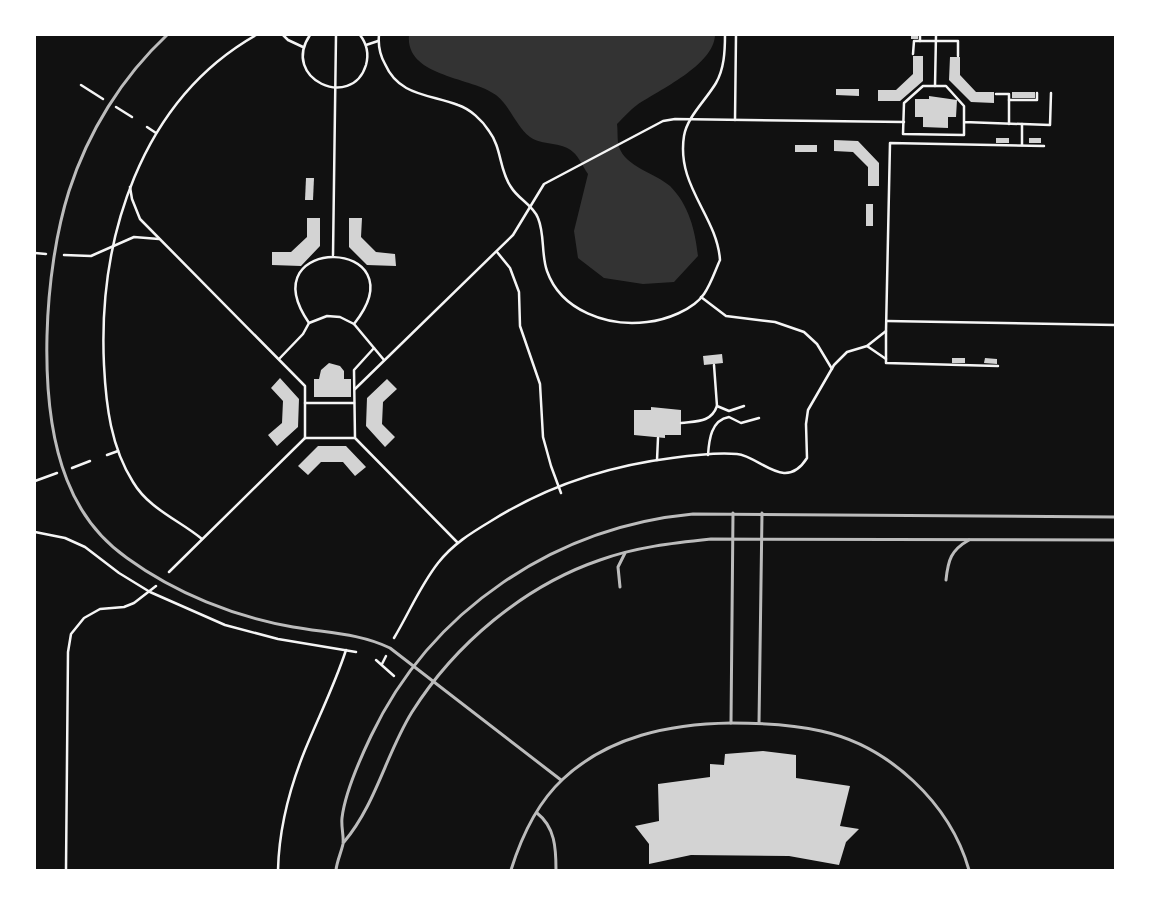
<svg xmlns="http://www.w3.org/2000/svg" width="1150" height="905" font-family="Barlow,sans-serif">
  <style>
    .water { fill: #333 }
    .building { fill: #d3d3d3 }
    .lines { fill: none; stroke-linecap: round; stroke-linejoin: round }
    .path { stroke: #f5f5f5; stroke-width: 2.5 }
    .service { stroke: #bcbcbc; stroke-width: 3 }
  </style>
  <rect width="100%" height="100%" fill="#111"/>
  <!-- water -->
  <path class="water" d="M 409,35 L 715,35 C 714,65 659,90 637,105 C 630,110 623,118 617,124 C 618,131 617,141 619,147 C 626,167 655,173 670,186 C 689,205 695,230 698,256 L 674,282 L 643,284 L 604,278 L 578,258 L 574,231 L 588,174 C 583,167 579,157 573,152 C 561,141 542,146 530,137 C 516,126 510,106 496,95 C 472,77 405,77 409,35 Z"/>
  <!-- building -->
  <g class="building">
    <rect x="911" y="35" width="7" height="4"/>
    <path d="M 913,56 L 923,56 L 923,81 L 900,101 L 878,101 L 878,90 L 896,90 L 913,74 Z"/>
    <path d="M 950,57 L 960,57 L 960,75 L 976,92 L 994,92 L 994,103 L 971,102 L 949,80 Z"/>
    <path d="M 836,89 L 859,89 L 859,96 L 836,95 Z"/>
    <rect x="1012" y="92" width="23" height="6"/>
    <path d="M 929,96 L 957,100 L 956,117 L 948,117 L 948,128 L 923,127 L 923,117 L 915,117 L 915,99 L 929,99 Z"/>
    <rect x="996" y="138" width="13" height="5"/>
    <rect x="1029" y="138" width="12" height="5"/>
    <path d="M 834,140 L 858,141 L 879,163 L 879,186 L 868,186 L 868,167 L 853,152 L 834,151 Z"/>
    <rect x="795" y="145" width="22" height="7"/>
    <path d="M 306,178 L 314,178 L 313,200 L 305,200 Z"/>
    <rect x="866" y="204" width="7" height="22"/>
    <path d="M 307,218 L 320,218 L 320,246 L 301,266 L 272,265 L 272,252 L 291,252 L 307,237 Z"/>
    <path d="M 349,218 L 362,218 L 361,237 L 376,252 L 395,254 L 396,266 L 367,265 L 349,247 Z"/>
    <path d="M 722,354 L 723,363 L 704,365 L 703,356 Z"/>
    <rect x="952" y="358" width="13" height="5"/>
    <path d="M 985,358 L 997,359 L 997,364 L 984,363 Z"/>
    <path d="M 329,363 L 340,366 L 344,371 L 344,379 L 351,379 L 351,397 L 314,397 L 314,379 L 319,379 L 321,370 Z"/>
    <path d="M 280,378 L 299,399 L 298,427 L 277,446 L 268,435 L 282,423 L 283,401 L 271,388 Z"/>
    <path d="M 387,379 L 397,389 L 383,402 L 382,424 L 395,437 L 385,447 L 366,426 L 367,398 Z"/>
    <path d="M 651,407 L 681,410 L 681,435 L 665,435 L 665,438 L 634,435 L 634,410 L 651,410 Z"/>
    <path d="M 318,446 L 346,446 L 366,467 L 355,476 L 343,462 L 321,462 L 308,475 L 298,466 Z"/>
    <path d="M 763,751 L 796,755 L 796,778 L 850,786 L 840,826 L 859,829 L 846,842 L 839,865 L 789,856 L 691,855 L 649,864 L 649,844 L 635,826 L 659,821 L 658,784 L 710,777 L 710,764 L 724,765 L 725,754 Z"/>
  </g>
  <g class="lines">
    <!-- path -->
    <g class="path">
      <path d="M 283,35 L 288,40 L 303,47"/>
      <path d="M 310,35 C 280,79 352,111 366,65 C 369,54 367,44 360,35"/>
      <path d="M 379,35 C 378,45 380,55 385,64 C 399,96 429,94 458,105 C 470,109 482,120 489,131 C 502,148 499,170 511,187 C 518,199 533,205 538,218 C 545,235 541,254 547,271 C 561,311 608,327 647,322 C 666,320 693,310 704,294 C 711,284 715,271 720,260 C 717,216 676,186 684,136 C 687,117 706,100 716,83 C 724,69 725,52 725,35"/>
      <path d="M 920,41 L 920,35"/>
      <path d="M 366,45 L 378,41"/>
      <path d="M 913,54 L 914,41 L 958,41 L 958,56"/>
      <path d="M 81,85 L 103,99"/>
      <path d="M 935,86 L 936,35"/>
      <path d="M 996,94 L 1009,94 L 1009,124"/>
      <path d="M 1009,100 L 1037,100 L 1037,93"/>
      <path d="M 116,107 L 132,117"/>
      <path d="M 735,120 L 736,35"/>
      <path d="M 964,122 L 964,106 L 946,86 L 923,86 L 904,103 L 903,134 L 964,135 L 964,122 L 1050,125 L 1051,93"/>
      <path d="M 147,127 L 156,133"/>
      <path d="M 1022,145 L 1022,124"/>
      <path d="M 130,187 L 132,199 L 140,219 L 305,386 L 305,403"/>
      <path d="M 497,252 L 510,268 L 519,292 L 520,326 L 540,384 L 543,437 L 551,466 L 561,493"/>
      <path d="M 35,253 L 46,254"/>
      <path d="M 64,255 L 91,256 L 134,237 L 159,239"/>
      <path d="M 333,255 L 336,35"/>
      <path d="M 701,297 L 726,316 L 775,322 L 804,332 L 817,344 L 832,369"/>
      <path d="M 887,321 L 1115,325"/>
      <path d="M 309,323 C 247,233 423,237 354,324"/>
      <path d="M 886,331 L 886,363 L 998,366"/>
      <path d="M 867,346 L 886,359"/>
      <path d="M 374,348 L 384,360"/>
      <path d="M 279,359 L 303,334 L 309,323 L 327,316 L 340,317 L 354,324 L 374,348 L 354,370 L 355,438 L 457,542"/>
      <path d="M 714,365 L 717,406 L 729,411 L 744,406"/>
      <path d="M 355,389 L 513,235 L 544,184 L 663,121 L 675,119 L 904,122"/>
      <path d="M 681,423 C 696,421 711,423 717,406"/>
      <path d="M 354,438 L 305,438 L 305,403 L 354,403"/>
      <path d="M 107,455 L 118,451"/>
      <path d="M 708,455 C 709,440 711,420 729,417 L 741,423 L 759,418"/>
      <path d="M 657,460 L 658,438"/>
      <path d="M 72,468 L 90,461"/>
      <path d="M 35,481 L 57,473"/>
      <path d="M 35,532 L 65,538 L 85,547 L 119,573 L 150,592 L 225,625 L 278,639 L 356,652"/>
      <path d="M 202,539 C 179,520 149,509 133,482 C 111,447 106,406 104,365 C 98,239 140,101 256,35"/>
      <path d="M 169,572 L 305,438"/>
      <path d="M 394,638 C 409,613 420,586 438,563 C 453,544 471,533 491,521 C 547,486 607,466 672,458 C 693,455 716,452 737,454 C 760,456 785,493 807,458 L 806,424 L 808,410 L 834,365 L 847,352 L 867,346 L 886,331 L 890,143 L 1044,146"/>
      <path d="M 376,660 L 394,676"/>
      <path d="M 382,664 L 386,656"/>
      <path d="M 66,870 L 68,652 L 71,634 L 84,618 L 100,609 L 124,607 L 134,603 L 156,586"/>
      <path d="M 278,870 C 279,829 290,787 305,750 C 319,716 335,684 346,650"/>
    </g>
    <!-- service -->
    <g class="service">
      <path d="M 167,35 C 122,77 88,132 69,191 C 44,270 36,402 67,480 C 79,511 100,539 127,558 C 175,593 235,617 293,627 C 327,633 359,633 390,648 L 561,780"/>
      <path d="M 946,580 C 948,560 951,550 969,540"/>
      <path d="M 620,587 L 618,567 L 625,553"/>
      <path d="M 731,723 L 733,513"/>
      <path d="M 759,723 L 762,513"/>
      <path d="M 537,813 C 555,827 556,848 556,870"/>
      <path d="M 344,842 C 376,804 386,754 412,712 C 455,644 524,586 600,560 C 636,547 673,543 711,539 L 1115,540"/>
      <path d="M 336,870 C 337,861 341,853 343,844 C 344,836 341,827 342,818 C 345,792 360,759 371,736 C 431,610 555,527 693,514 L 1115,517"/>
      <path d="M 511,870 C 521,838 538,802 563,779 C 609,736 670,724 731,723 C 761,723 791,724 821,731 C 889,746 950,803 969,870"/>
    </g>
  </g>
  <!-- border -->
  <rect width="1150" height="905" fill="none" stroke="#ffffff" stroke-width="72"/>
</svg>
